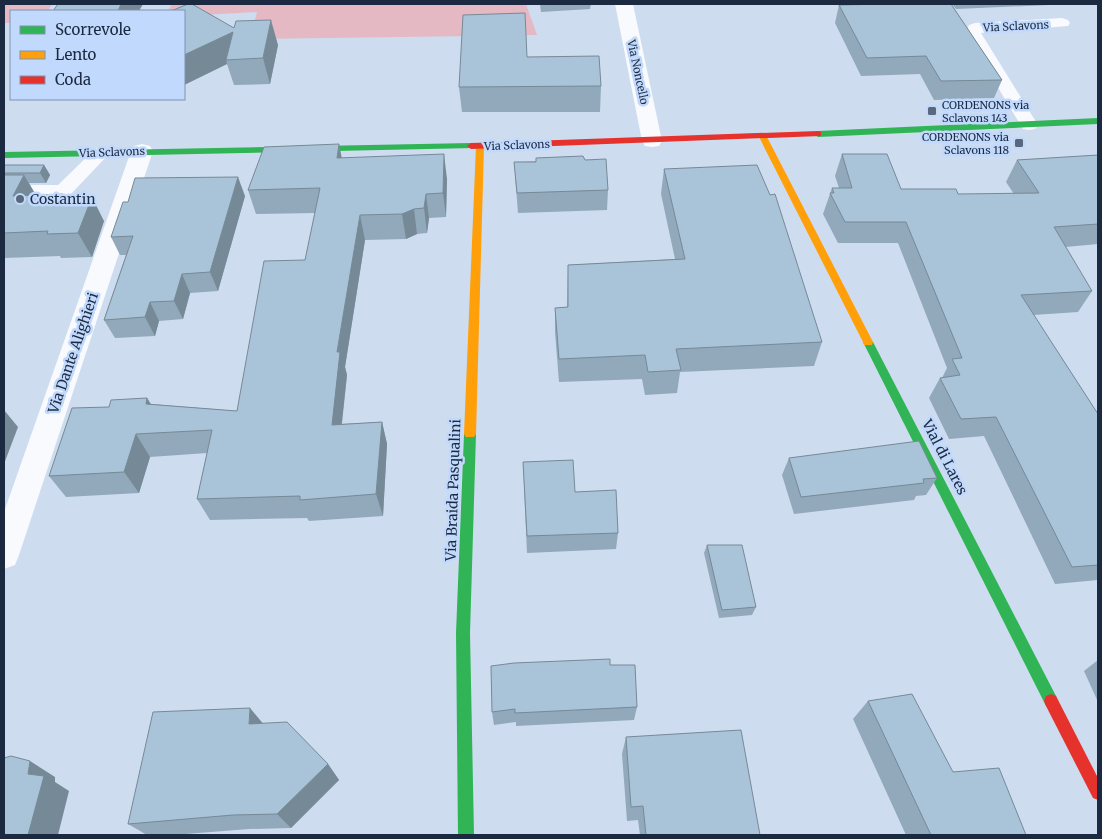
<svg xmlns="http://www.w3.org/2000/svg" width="1102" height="839" font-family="Merriweather,serif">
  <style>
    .green { fill: #e4b9c3 }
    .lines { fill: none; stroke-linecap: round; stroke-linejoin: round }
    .lane { fill: #f8fafd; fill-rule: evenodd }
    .street { fill: #f8fafd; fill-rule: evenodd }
    .fast { fill: #30b455; fill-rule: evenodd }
    .slow { fill: #ff9f0a; fill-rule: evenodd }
    .jam { fill: #e5322d; fill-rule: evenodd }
    .wall { fill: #91a9ba }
    .shaded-wall { fill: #768997 }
    .building { fill: #a9c4d8; stroke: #768997 }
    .poi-dot { fill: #5a687d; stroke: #c1d9fc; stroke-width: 2 }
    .labels { text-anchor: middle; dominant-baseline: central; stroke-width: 5; stroke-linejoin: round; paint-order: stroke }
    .far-street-label { font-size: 11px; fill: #1b2a40; stroke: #c1d9fc }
    .far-poi-label { font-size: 11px; fill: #1b2a40; stroke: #c1d9fc; text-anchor: start }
    .poi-label { font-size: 14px; fill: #1b2a40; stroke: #c1d9fc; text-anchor: start }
    .street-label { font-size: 14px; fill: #1b2a40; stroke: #c1d9fc }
  </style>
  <rect width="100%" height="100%" fill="#cedcef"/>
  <!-- green -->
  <g class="green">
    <path d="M 4,4 L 52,4 L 48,11 L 11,11 L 11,23 L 4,23 Z"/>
    <path d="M 172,4 L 526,4 L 537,35 L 250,39 L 257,12 L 184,16 L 184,11 L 168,11 Z"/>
  </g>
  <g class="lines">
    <!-- lane -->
    <g class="lane">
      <path d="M 1062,18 L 1068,20 L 1070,23 L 1068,26 L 981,33 L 1038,125 L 1035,129 L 1029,130 L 1023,129 L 965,33 L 969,25 L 975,23 Z"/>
      <path d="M 101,147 L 107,149 L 110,153 L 70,195 L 63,197 L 4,197 L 4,185 L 58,185 L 95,149 Z"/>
    </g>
    <!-- street -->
    <g class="street">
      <path d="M 615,4 L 633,4 L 662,141 L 659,146 L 652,147 L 645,146 L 642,141 Z"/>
      <path d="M 142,144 L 150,146 L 153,151 L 19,555 L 15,565 L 4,569 L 4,512 L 131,151 L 134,146 Z"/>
    </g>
    <!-- fast -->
    <g class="fast">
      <path d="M 1098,118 L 1098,124 L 818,137 L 814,134 L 818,131 Z"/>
      <path d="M 471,143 L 475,146 L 474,148 L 4,158 L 4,152 Z"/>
      <path d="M 868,338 L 873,342 L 1056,696 L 1058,701 L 1056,706 L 1051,708 L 1046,706 L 863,342 Z"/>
      <path d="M 470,429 L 474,431 L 476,434 L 470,633 L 474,835 L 458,835 L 456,633 L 464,434 L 466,431 Z"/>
    </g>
    <!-- slow -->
    <g class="slow">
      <path d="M 763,134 L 767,137 L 873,342 L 872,345 L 864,345 L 863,342 L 759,137 Z"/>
      <path d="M 480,143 L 484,146 L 476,434 L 474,437 L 466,437 L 464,434 L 476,146 Z"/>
    </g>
    <!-- jam -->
    <g class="jam">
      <path d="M 818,131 L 821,132 L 821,136 L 471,149 L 467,146 L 471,143 Z"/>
      <path d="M 1051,694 L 1056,696 L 1098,778 L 1098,800 L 1093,798 L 1046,706 L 1044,701 L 1046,696 Z"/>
    </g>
  </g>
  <!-- wall -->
  <g class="wall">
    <path d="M 540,4 L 591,4 L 590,9 L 541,12 Z"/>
    <path d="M 871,4 L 951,4 L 1002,80 L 994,98 L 934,100 L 920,74 L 861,76 L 835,23 L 839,5 Z"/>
    <path d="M 952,4 L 1050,4 L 1049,5 L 956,9 Z"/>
    <path d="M 184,11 L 234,28 L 278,45 L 270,84 L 234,85 L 227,64 L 184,85 Z"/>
    <path d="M 527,57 L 601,86 L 600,112 L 462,112 L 459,87 Z"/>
    <path d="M 842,154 L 901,189 L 958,194 L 1014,194 L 1006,182 L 1017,160 L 1098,155 L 1098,244 L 1065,247 L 1092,291 L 1078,312 L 1033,315 L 1098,414 L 1098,580 L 1055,584 L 984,436 L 949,439 L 929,398 L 940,378 L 942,378 L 947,368 L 898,243 L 838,243 L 823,214 L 832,188 L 839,188 L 835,176 Z"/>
    <path d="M 342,158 L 447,179 L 446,217 L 429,218 L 427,233 L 417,234 L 406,239 L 365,240 L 345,367 L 347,375 L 342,424 L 382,422 L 387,444 L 383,516 L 309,521 L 307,518 L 210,520 L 197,499 L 207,453 L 150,457 L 139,493 L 66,497 L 49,476 L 109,407 L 147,398 L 151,404 L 237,411 L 305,260 L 315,213 L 256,214 L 248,190 Z"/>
    <path d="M 585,160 L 608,190 L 607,210 L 518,213 L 514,162 Z"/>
    <path d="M 44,165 L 50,175 L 46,183 L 29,183 L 36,195 L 63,194 L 65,197 L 104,221 L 92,257 L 61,258 L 60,256 L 4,258 L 4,167 Z"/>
    <path d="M 664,169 L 822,342 L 814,366 L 680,372 L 677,393 L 645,395 L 642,379 L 559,382 L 555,332 L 555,308 L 567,307 L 568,265 L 675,259 L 661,194 Z"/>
    <path d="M 245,196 L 218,291 L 190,293 L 183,319 L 159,321 L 155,336 L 115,338 L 104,320 L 126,255 L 120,255 L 111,237 Z"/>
    <path d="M 789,458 L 937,478 L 926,495 L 916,496 L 914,500 L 794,514 L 782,475 Z"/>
    <path d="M 523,462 L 575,492 L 618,533 L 616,549 L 527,553 Z"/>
    <path d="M 707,545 L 756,607 L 752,615 L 719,618 L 704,553 Z"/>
    <path d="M 1098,660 L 1098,702 L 1084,671 Z"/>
    <path d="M 610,665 L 637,707 L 634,720 L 516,726 L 516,722 L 494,725 L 492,712 Z"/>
    <path d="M 868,701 L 953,772 L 1026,835 L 906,835 L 853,719 Z"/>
    <path d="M 263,723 L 328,764 L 339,780 L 291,828 L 249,829 L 173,835 L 147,835 L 128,824 Z"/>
    <path d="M 626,737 L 760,835 L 640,835 L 638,820 L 627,821 L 622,754 Z"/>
  </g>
  <!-- shaded-wall -->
  <g class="shaded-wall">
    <path d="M 121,4 L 143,4 L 139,11 L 118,11 Z"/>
    <path d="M 271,20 L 278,45 L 270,84 L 263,58 Z"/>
    <path d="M 233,32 L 226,60 L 227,64 L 184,85 L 184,55 Z"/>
    <path d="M 339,144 L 344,169 L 337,158 Z"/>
    <path d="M 444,154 L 447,179 L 446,217 L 443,193 Z"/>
    <path d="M 44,165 L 50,175 L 46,183 L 40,173 Z"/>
    <path d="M 24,175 L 38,199 L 13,196 Z"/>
    <path d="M 238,177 L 245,196 L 218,291 L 210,272 Z"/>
    <path d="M 426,194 L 429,218 L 427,233 L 424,208 Z"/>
    <path d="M 92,197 L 104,221 L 92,257 L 78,233 Z"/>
    <path d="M 414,209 L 417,234 L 406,239 L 402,214 Z"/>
    <path d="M 360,215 L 365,240 L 345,367 L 347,375 L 339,447 L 332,425 L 337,352 Z"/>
    <path d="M 182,274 L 190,293 L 183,319 L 174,301 Z"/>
    <path d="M 150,302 L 159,321 L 155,336 L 145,317 Z"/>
    <path d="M 147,398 L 161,421 L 146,404 Z"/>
    <path d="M 4,410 L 18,427 L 4,464 Z"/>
    <path d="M 382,422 L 387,444 L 383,516 L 376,494 Z"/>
    <path d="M 136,434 L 150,457 L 139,493 L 124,472 Z"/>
    <path d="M 250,708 L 265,726 L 249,724 Z"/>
    <path d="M 30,761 L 55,777 L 55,782 L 69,791 L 58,835 L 28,835 L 28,774 Z"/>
    <path d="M 328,764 L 339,780 L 291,828 L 277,814 Z"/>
  </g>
  <!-- building -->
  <g class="building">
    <path d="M 58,4 L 121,4 L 118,11 L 53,11 Z"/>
    <path d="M 188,4 L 192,4 L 234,28 L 236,21 L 271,20 L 263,58 L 226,60 L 233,32 L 184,55 L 184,11 L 171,11 Z"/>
    <path d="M 887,4 L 951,4 L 1002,80 L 941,81 L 926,56 L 867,58 L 839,5 Z"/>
    <path d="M 525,13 L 527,57 L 599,56 L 601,86 L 459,87 L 463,15 Z"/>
    <path d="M 339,144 L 337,158 L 444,154 L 443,193 L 426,194 L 424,208 L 414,209 L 402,214 L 360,215 L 337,352 L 340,352 L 332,425 L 382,422 L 376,494 L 300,500 L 300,496 L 197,499 L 212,430 L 136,434 L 124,472 L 49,476 L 72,408 L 109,407 L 111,400 L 147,398 L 146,404 L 237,411 L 264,261 L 305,260 L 320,188 L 248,190 L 264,147 Z"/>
    <path d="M 842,154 L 887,154 L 901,189 L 956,189 L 958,194 L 1039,193 L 1017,160 L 1098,155 L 1098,224 L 1054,227 L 1092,291 L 1021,295 L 1098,414 L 1098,565 L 1072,567 L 996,417 L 961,419 L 940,378 L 960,375 L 952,359 L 962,358 L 906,222 L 845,222 L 830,193 L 834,193 L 832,188 L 852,188 Z"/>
    <path d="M 583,156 L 585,160 L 606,159 L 608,190 L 517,193 L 514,162 L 536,162 L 536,158 Z"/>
    <path d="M 5,165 L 44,165 L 40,173 L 4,173 L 4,167 Z"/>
    <path d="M 757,165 L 770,195 L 775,194 L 822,342 L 676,349 L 681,370 L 648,372 L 645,355 L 559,359 L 555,308 L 568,307 L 568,265 L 685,259 L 664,169 Z"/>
    <path d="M 4,175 L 24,175 L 13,196 L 63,194 L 62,197 L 92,197 L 78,233 L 47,234 L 48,231 L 4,233 Z"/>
    <path d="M 238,177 L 210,272 L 182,274 L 174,301 L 150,302 L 145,317 L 104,320 L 133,236 L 111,237 L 123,202 L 128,202 L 135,178 Z"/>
    <path d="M 919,441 L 937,478 L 923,479 L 924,483 L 801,497 L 789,458 Z"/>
    <path d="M 573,460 L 575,492 L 616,490 L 618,533 L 527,536 L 523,462 Z"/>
    <path d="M 707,545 L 742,545 L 756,607 L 722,610 Z"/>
    <path d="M 610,659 L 610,665 L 635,665 L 637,707 L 515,713 L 515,709 L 492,712 L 491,666 L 514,663 Z"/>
    <path d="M 912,694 L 953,772 L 999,768 L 1026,835 L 931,835 L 868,701 Z"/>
    <path d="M 250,708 L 249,724 L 287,722 L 328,764 L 277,814 L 233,815 L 128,824 L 153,712 Z"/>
    <path d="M 741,730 L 760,835 L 646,835 L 643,806 L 631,807 L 626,737 Z"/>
    <path d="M 11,756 L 30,761 L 28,774 L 44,776 L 28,835 L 4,835 L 4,758 Z"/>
  </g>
  <!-- markers -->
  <g class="poi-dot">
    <rect x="927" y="106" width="10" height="10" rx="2.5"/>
    <rect x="1014" y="138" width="10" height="10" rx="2.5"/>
    <circle cx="20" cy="199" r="5"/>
  </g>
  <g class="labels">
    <!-- far-street labels -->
    <g class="far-street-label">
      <text transform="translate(1016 26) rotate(-3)">Via Sclavons</text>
      <text transform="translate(638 72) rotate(78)">Via Noncello</text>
      <text transform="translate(517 145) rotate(-2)">Via Sclavons</text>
      <text transform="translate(112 152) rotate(-2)">Via Sclavons</text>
    </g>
    <!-- far-poi labels -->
    <g class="far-poi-label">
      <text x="942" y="105">CORDENONS via<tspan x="942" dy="13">Sclavons 143</tspan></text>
      <text x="1009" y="137" text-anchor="end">CORDENONS via<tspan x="1009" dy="13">Sclavons 118</tspan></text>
    </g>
    <!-- poi labels -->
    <g class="poi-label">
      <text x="30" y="199">Costantin</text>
    </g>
    <!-- street labels -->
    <g class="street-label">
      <text transform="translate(73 353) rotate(-71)">Via Dante Alighieri</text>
      <text transform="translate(945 457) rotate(63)">Vial di Lares</text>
      <text transform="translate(453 490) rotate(-88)">Via Braida Pasqualini</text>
    </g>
  </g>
  <!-- border -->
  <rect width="1102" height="839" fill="none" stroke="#1b2a40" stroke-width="10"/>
  <!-- legend -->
  <rect x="10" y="10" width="175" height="90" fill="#c1d9fc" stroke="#7f93b1"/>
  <rect x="20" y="26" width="25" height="8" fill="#30b455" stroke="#7f93b1"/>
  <text x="55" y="35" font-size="15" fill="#1b2a40">Scorrevole</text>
  <rect x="20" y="51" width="25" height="8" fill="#ff9f0a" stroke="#7f93b1"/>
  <text x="55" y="60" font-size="15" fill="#1b2a40">Lento</text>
  <rect x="20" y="76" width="25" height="8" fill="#e5322d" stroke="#7f93b1"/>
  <text x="55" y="85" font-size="15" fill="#1b2a40">Coda</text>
</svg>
